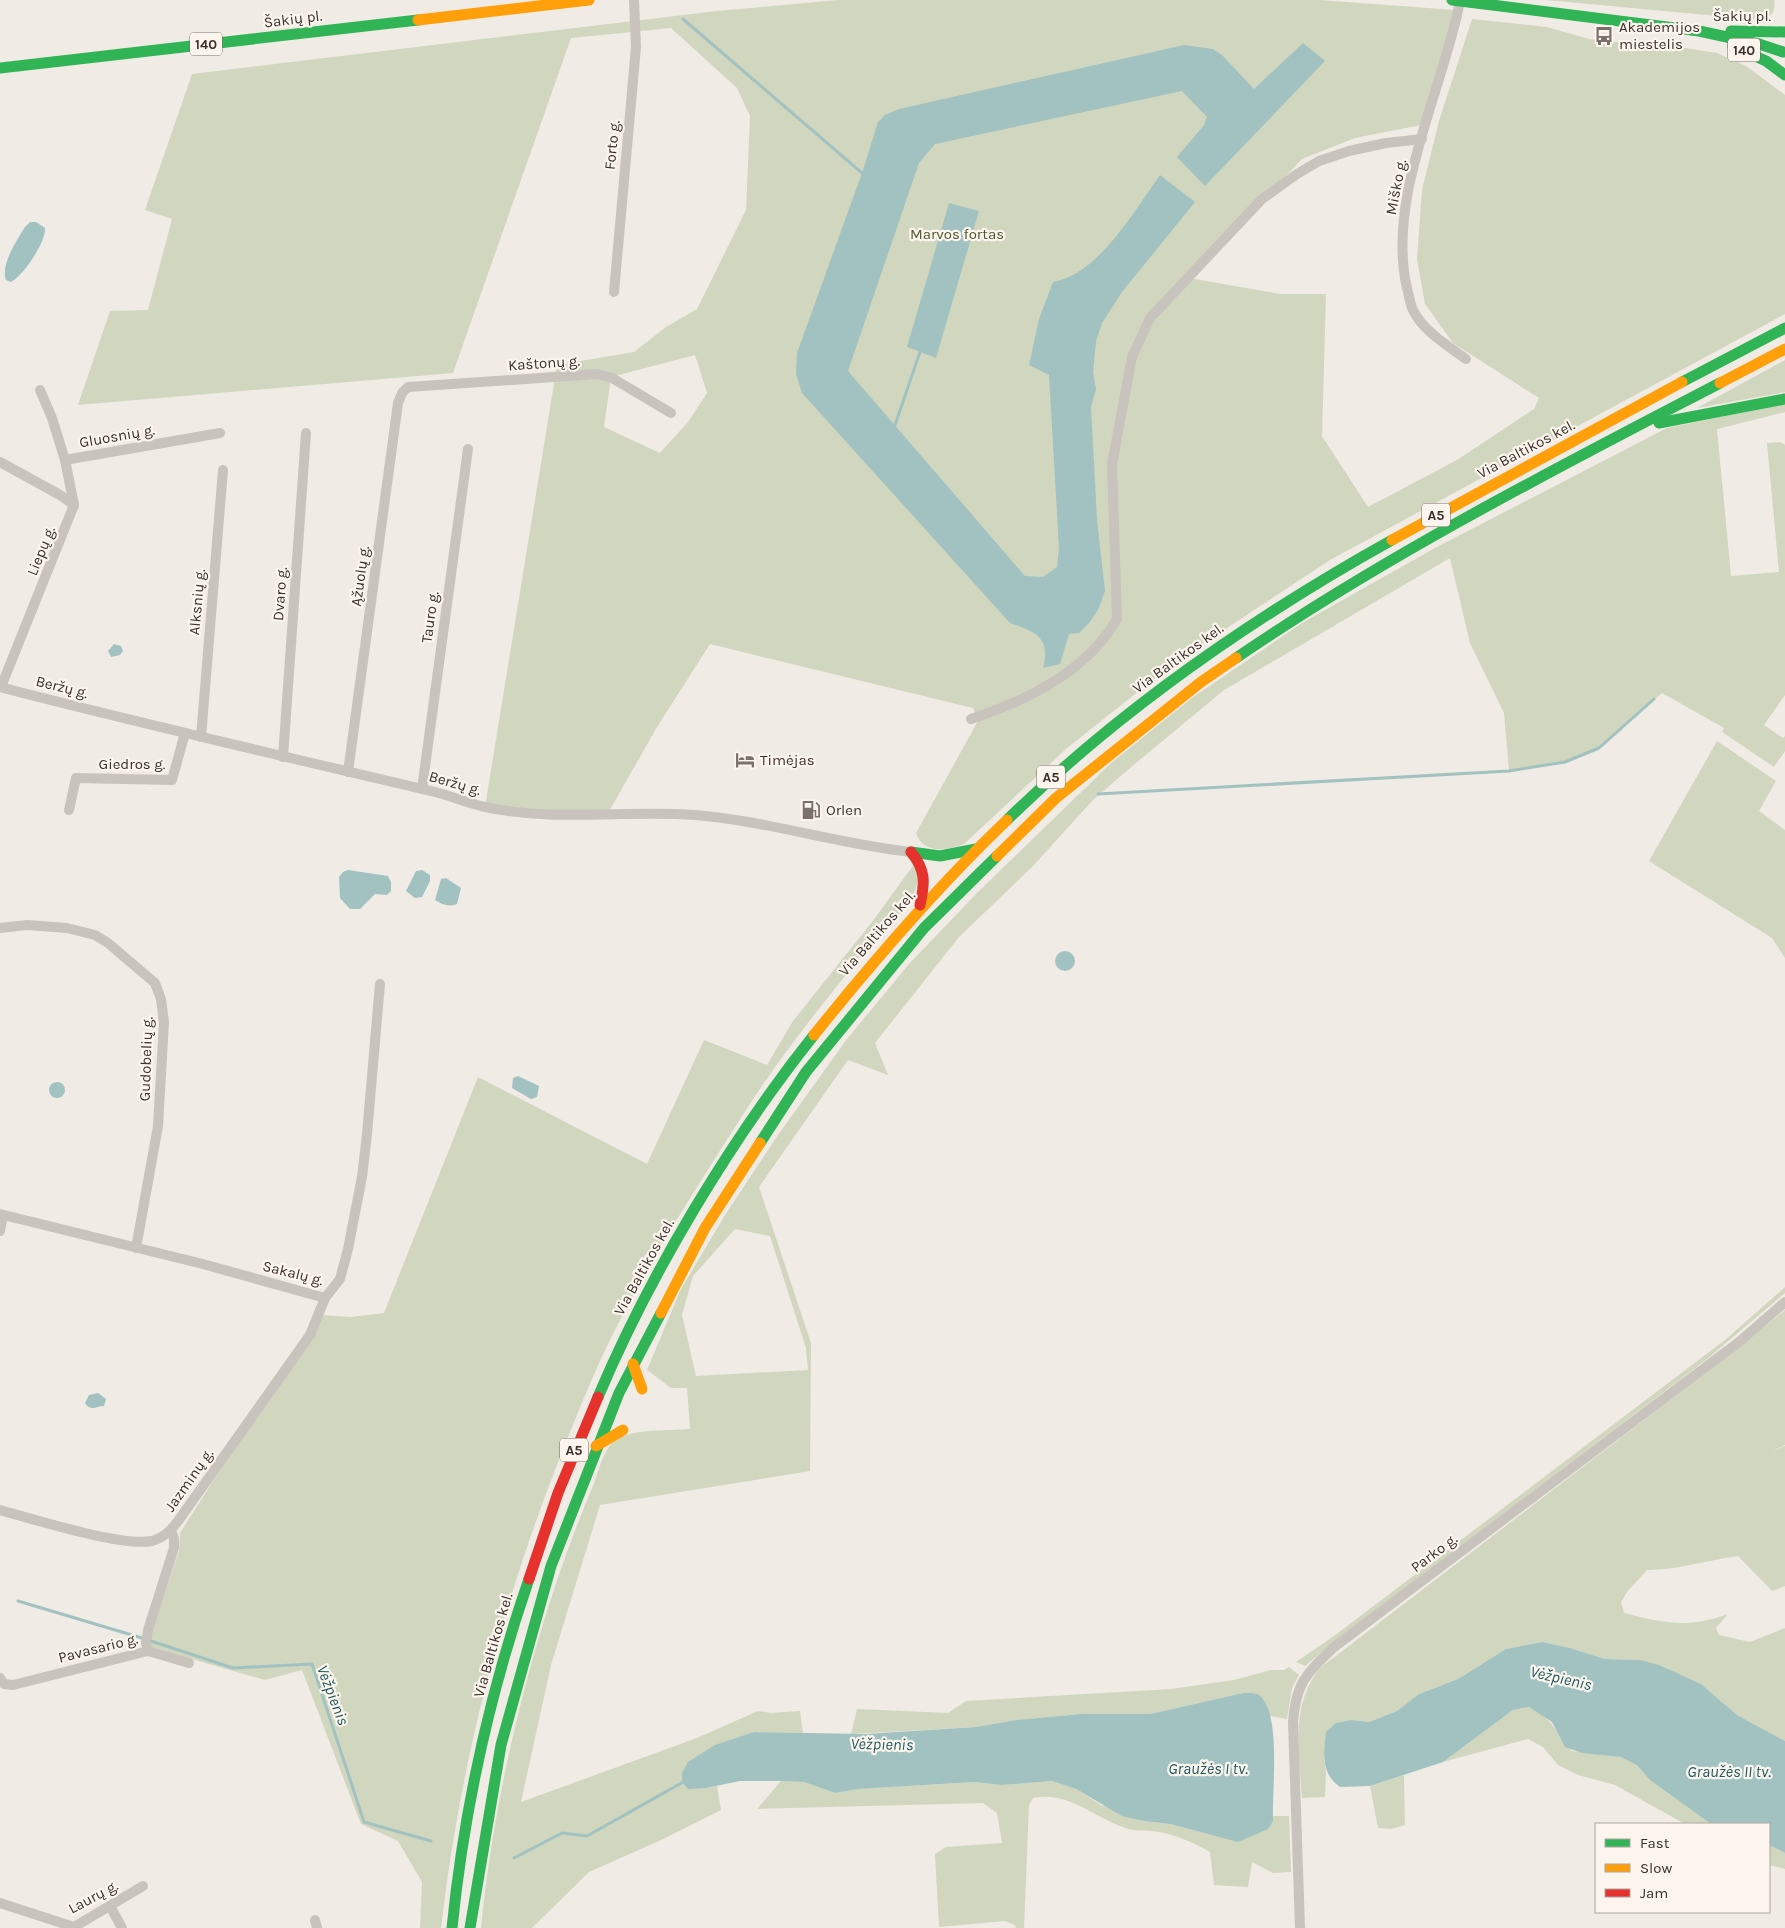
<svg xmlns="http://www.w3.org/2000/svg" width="1785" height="1928" font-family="Karla,sans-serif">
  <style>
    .green { fill: #d1d6bf; fill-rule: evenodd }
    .water { fill: #a1c2c1 }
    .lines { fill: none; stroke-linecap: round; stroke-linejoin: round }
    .stream { stroke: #a1c2c1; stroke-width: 3 }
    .street { stroke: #c9c3be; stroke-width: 10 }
    .fast { stroke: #30b455; stroke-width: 11 }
    .slow { stroke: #ff9f0a; stroke-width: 11 }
    .jam { stroke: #e5322d; stroke-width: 11 }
    .labels { text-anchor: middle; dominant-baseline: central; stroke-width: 4.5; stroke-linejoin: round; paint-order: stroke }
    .shield { fill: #fbf5ee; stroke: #756b66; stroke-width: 1 }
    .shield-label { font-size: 14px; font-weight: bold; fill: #3b302b }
    .street-label { font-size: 15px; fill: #3b302b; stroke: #fbf5ee }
    .poi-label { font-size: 15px; fill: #3b302b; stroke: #fbf5ee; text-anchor: start }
    .park-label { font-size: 15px; fill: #4a5a2e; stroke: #fbf5ee }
    .water-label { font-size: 16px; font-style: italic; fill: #1f5a5e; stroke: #fbf5ee }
  </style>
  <rect width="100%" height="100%" fill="#f0ebe5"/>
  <!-- green -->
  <g class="green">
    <path d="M 838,0 L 1319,0 L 1455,10 L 1421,125 L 1355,138 L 1302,159 L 1189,278 L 1280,294 L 1326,294 L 1322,436 L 1368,507 L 1457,460 L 1534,409 L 1539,398 L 1453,343 L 1425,304 L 1417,259 L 1422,190 L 1439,121 L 1472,19 L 1547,27 L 1589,39 L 1615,42 L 1635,40 L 1717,53 L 1746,66 L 1785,95 L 1785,314 L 1330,560 L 1174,663 L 1066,749 L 964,844 C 948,850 923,855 916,833 L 978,721 L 973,708 L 710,644 L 657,727 L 607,815 L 485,807 L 557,365 L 634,352 L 666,327 L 697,309 L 746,210 L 750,116 L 737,88 L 671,28 L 571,38 L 453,373 L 78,405 L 110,311 L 148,310 L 172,219 L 145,210 L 192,74 L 717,11 ZM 695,355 L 707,393 L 688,422 L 660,453 L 604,427 L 611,377 Z"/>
    <path d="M 1546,0 L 1774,0 C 1776,11 1772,17 1761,20 Z"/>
    <path d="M 1785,360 L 1785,392 L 1697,408 Z"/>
    <path d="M 1785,404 L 1785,412 L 1717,429 L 1731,576 L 1779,572 L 1767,443 L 1780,442 L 1785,445 L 1785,695 L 1764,725 L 1783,738 L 1785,736 L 1785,751 L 1774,767 L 1722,732 L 1724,728 L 1662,693 L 1599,748 L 1565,762 L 1509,771 L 1504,713 L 1470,643 L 1450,558 L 1224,690 L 1130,768 L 1093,800 L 1032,867 L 959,937 L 875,1043 L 888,1075 L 848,1060 L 759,1187 L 811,1343 L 810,1471 L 600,1505 L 551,1665 L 521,1802 L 697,1738 L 758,1711 L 771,1713 L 800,1711 L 803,1733 L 754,1732 L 706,1788 L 717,1786 L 721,1810 L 659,1841 L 589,1872 L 532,1928 L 481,1928 C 495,1784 536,1620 593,1486 C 598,1473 604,1447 616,1440 C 633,1428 670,1431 690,1429 L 687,1388 L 671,1388 L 647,1370 L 681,1289 L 725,1215 L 778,1135 L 847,1039 L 910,963 L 978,892 L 1110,764 L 1192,698 L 1302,623 L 1435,548 L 1667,428 ZM 735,1229 L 770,1236 L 806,1348 L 808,1370 L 696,1376 L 682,1315 L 693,1276 Z"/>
    <path d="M 1717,741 L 1776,781 L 1759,811 L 1785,830 L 1785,958 L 1772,938 L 1649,861 Z"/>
    <path d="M 915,863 L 920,870 C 918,879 916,891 912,898 C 901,916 875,938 861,956 C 820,1007 779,1058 744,1113 C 700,1182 656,1250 619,1322 C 598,1362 581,1405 564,1447 C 502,1602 460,1762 441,1928 L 420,1928 L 422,1882 L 398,1841 L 361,1824 L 302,1670 L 265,1680 L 150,1647 L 151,1635 L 179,1551 L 180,1533 L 319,1315 L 351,1317 L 384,1313 L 478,1077 L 647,1164 L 704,1040 L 767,1065 L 793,1021 L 872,922 Z"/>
    <path d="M 1785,1287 L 1785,1293 L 1707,1359 L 1335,1641 L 1305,1666 L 1296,1662 L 1334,1636 L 1725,1340 Z"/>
    <path d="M 1785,1310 L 1785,1445 L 1771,1452 L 1785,1446 L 1785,1586 L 1772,1591 L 1738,1556 C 1707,1560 1677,1570 1647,1570 L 1627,1592 L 1621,1602 L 1624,1613 C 1665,1623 1686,1629 1728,1614 L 1716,1628 L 1719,1635 L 1750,1642 L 1785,1628 L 1785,1741 L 1737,1715 L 1701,1684 L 1640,1660 L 1605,1659 L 1570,1648 L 1542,1642 L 1506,1649 L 1458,1679 L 1419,1694 L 1397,1711 L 1369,1722 L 1352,1720 L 1324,1758 L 1326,1773 L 1325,1797 L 1302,1798 C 1299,1754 1290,1705 1320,1668 L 1728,1356 Z"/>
    <path d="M 1289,1667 L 1299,1675 L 1292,1688 L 1287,1719 L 1270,1716 L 1264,1699 L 1243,1693 L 1150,1714 L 1081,1714 L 1016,1720 L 976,1727 L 851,1734 L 857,1709 L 948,1713 L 966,1701 L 1171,1689 L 1234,1680 L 1271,1670 L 1284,1670 Z"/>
    <path d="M 1529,1707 C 1550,1715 1557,1734 1572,1751 L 1621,1757 L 1638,1765 L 1650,1780 L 1711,1824 L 1685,1824 L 1615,1785 L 1578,1775 L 1558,1765 L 1543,1747 L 1528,1739 L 1443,1762 L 1513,1710 Z"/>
    <path d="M 1404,1775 L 1405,1825 L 1391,1829 L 1378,1828 L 1370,1786 Z"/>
    <path d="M 781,1781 L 804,1782 L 835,1793 L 858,1789 L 974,1782 L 1002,1785 L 1052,1781 L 1076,1789 L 1101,1805 L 1144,1821 L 1170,1824 L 1208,1834 L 1273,1821 L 1273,1816 L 1289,1816 L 1291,1872 L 1273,1873 L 1252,1862 L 1248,1887 L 1214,1885 L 1210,1852 C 1192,1842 1173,1833 1152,1831 C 1146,1830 1139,1831 1133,1830 C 1097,1822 1072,1790 1033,1798 L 1029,1805 L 1024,1928 L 1016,1928 L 1015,1925 L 1005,1921 L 939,1927 L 935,1854 L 946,1847 L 1002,1843 L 997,1813 L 983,1803 L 757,1809 Z"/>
    <path d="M 1769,1845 L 1785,1853 L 1785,1869 L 1769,1865 Z"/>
  </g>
  <!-- water -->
  <g class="water">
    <path d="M 1303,43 L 1325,61 L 1205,186 L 1177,157 L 1204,125 L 1207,117 L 1182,91 L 935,144 L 919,163 L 848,371 L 1025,576 L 1043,577 L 1057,567 L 1059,548 L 1049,375 L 1029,365 L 1039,319 L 1053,282 C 1099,274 1134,211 1160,175 L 1195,202 L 1122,292 L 1102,323 L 1096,341 L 1093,373 L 1096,389 L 1091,407 L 1097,520 L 1105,591 L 1099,608 L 1090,622 L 1079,633 L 1069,634 L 1060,664 L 1043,668 C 1051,638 1036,632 1010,623 L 802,393 L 796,374 L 797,353 L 862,173 L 878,122 L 885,115 L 899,109 L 1184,45 L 1213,49 L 1222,55 L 1254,89 Z"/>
    <path d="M 949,203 L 979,211 L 936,358 L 907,347 Z"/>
    <path d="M 30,222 L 36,222 L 45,228 C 46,242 23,276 11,282 L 6,280 C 0,265 17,240 25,227 Z"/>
    <path d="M 114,644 L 121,646 L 123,651 L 120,655 L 111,657 L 108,651 Z"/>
    <path d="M 348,870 L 388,876 L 391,882 L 391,891 L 387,895 L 375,894 L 360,909 L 350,909 L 340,898 L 339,877 L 343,872 Z"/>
    <path d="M 422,870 L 430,875 L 430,881 L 422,897 L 415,898 L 406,891 L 416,871 Z"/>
    <path d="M 446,878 L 461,888 L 457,904 C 448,907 443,905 435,900 L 441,879 Z"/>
    <circle cx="1065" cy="961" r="10"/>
    <path d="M 518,1076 L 539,1086 L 537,1097 L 531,1099 L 512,1088 L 513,1078 Z"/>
    <circle cx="57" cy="1090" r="8"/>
    <path d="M 98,1393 L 106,1399 L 104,1406 C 96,1406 91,1412 85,1403 L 89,1395 Z"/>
    <path d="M 1542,1642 L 1570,1648 L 1605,1659 L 1640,1660 L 1659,1665 L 1701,1684 L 1737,1715 L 1785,1741 L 1785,1853 L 1769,1845 L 1769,1824 L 1711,1824 L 1650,1780 L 1637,1765 L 1621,1757 L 1582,1753 L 1565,1747 L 1552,1722 L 1529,1707 L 1513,1710 L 1443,1762 L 1370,1786 L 1340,1787 C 1320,1773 1324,1753 1326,1732 L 1336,1723 L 1352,1720 L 1369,1722 L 1397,1711 L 1419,1694 L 1458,1679 L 1506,1649 Z"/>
    <path d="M 1243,1693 C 1251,1693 1259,1692 1264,1700 C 1280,1725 1272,1790 1273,1821 L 1268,1829 L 1238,1842 L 1170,1824 L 1144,1821 L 1122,1816 L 1076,1789 L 1052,1781 L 1002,1785 L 974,1782 L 858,1789 L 835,1793 L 804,1782 L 781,1781 L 740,1781 L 706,1788 L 688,1789 L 682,1782 L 682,1773 L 688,1762 L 715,1745 L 754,1732 L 865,1734 L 976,1727 L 1016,1720 L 1081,1714 L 1150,1714 Z"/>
  </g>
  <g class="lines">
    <!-- stream -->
    <g class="stream">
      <path d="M 683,19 L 862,173"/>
      <path d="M 895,425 L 920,352"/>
      <path d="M 1098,794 L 1509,771 L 1565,762 L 1599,748 L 1654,699"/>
      <path d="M 18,1601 L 142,1638"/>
      <path d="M 151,1641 L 233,1668 L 312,1664 L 364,1822 L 431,1841"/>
      <path d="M 514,1858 L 562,1833 L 587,1836 L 685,1781"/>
    </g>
    <!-- street -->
    <g class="street">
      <path d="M 1460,1 C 1443,90 1386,198 1407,288 C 1409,295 1410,304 1413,310 C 1423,331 1448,346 1466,359"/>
      <path d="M 614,292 L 636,47 L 634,0"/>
      <path d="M 40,390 L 52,418 L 65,460"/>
      <path d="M 0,462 L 60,495 L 74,505 L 1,687"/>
      <path d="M 74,505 L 65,460 L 220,433"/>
      <path d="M 0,687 C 143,724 287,757 431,791 C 449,795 467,803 485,807 C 554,822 625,810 695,815 C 768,821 838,844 911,852"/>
      <path d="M 971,719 C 1026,701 1087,672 1117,619 L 1112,464 L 1132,357 L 1150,318 L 1262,199 L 1297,174 L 1319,161 L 1349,151 L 1386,143 L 1422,139"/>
      <path d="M 201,737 L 223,470"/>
      <path d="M 283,757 L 306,433"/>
      <path d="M 348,772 L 398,403 L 402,393 L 408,387 L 598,374 L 612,378 L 671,413"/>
      <path d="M 422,789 L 468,449"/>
      <path d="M 69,810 L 76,778 L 172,780 L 185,733"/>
      <path d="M 0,928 L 27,925 L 67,928 L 95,935 L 108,943 L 155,983 L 161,999 L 164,1022 L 158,1126 L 136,1248"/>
      <path d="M 0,1214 L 203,1264 L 325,1298 L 340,1279 L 348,1249 L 362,1177 L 367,1134 L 380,984"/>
      <path d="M 0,1231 L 3,1215"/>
      <path d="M 0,1510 C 33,1519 122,1547 152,1541 C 166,1537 173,1528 181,1517 L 310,1335 L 325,1298"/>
      <path d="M 148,1651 L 146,1643 L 148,1630 L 174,1548 L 174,1538 L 171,1531"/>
      <path d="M 0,1678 L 4,1684 L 13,1685 L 148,1651 L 189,1663"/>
      <path d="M 0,1903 L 74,1927 L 143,1886"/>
      <path d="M 110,1906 L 122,1928"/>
      <path d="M 315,1920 L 317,1928"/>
      <path d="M 1300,1928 L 1293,1722 C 1296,1683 1306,1674 1333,1648 L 1739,1342 L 1785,1302"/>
    </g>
    <!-- fast -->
    <g class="fast">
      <path d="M 1452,0 L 1699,31 L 1759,44 L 1783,52"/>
      <path d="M 1731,31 L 1785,32"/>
      <path d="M 1733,46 L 1766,61 L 1785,75"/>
      <path d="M 0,68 L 418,20"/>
      <path d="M 1682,382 L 1785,328"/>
      <path d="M 1659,423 L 1785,399"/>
      <path d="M 1236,658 C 1390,553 1555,469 1720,383"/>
      <path d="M 1007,820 C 1122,708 1252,618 1392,540"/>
      <path d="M 911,852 L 940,856 L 976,849"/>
      <path d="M 760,1143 L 806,1072 L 924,928 L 997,856"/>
      <path d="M 598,1397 C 650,1274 731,1139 814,1035"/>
      <path d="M 452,1928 C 464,1809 490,1692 529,1579"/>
      <path d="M 470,1928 L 501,1745 L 551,1566 L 619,1393 L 661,1313"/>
    </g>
    <!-- slow -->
    <g class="slow">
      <path d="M 418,20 L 589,0"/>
      <path d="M 1720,383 L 1785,349"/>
      <path d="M 1392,540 L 1682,382"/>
      <path d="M 997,856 L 1056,798 L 1201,682 L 1236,658"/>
      <path d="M 814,1035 C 875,959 937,887 1007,820"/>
      <path d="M 661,1313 L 705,1228 L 760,1143"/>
      <path d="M 633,1364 L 642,1389"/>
      <path d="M 596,1446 L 623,1430"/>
    </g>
    <!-- jam -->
    <g class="jam">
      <path d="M 911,852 C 926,870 925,883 920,905"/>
      <path d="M 529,1579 L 558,1493 L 598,1397"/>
    </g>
  </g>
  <!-- icons -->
  <defs>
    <g id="bus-bare" transform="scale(1.5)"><path d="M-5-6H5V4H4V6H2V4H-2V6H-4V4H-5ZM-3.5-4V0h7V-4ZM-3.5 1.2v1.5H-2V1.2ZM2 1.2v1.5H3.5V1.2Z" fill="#7a716c" stroke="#fbf5ee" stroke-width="2.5" paint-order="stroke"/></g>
    <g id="hotel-bare" transform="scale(1.5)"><path d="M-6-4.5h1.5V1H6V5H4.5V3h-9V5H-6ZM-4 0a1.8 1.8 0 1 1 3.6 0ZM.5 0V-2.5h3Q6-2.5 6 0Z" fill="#7a716c" stroke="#fbf5ee" stroke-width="2.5" paint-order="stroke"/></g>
    <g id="fuel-bare" transform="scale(1.5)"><path d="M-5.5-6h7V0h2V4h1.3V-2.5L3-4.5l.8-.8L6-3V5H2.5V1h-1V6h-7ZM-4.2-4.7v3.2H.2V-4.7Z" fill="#7a716c" stroke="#fbf5ee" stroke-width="2.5" paint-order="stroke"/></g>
  </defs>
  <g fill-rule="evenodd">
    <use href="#bus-bare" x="1604" y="36"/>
    <use href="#hotel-bare" x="745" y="760"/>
    <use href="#fuel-bare" x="811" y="810"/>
  </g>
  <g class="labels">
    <!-- shield labels -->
    <g class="shield">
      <rect x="190" y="32.5" width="32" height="23" rx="4"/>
      <rect x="1728" y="38.5" width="32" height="23" rx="4"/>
      <rect x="1422" y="503.5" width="28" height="23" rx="4"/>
      <rect x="1037" y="765.5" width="28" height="23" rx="4"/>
      <rect x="560" y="1438.5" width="28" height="23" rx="4"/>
    </g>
    <g class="shield-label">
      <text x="206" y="44">140</text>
      <text x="1744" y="50">140</text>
      <text x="1436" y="515">A5</text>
      <text x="1051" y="777">A5</text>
      <text x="574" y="1450">A5</text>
    </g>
    <!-- street labels -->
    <g class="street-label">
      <text x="1742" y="16">Šakių pl.</text>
      <text transform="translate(293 19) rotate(-7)">Šakių pl.</text>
      <text transform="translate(612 145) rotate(-84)">Forto g.</text>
      <text transform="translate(1396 187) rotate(-79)">Miško g.</text>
      <text transform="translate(544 363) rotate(-4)">Kaštonų g.</text>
      <text transform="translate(117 436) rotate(-10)">Gluosnių g.</text>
      <text transform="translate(1526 449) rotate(-28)">Via Baltikos kel.</text>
      <text transform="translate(41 551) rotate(-68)">Liepų g.</text>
      <text transform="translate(360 576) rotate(-82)">Ąžuolų g.</text>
      <text transform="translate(280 594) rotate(-86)">Dvaro g.</text>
      <text transform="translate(197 602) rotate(-85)">Alksnių g.</text>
      <text transform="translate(430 617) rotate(-82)">Tauro g.</text>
      <text transform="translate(1178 658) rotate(-36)">Via Baltikos kel.</text>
      <text transform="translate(62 687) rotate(14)">Beržų g.</text>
      <text x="132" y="764">Giedros g.</text>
      <text transform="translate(455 783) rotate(16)">Beržų g.</text>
      <text transform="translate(877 933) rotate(-49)">Via Baltikos kel.</text>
      <text transform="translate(146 1059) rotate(-88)">Gudobelių g.</text>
      <text transform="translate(644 1267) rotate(-61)">Via Baltikos kel.</text>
      <text transform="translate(293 1273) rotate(14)">Sakalų g.</text>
      <text transform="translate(189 1480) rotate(-55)">Jazminų g.</text>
      <text transform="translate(1434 1553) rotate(-37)">Parko g.</text>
      <text transform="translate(493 1645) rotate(-74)">Via Baltikos kel.</text>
      <text transform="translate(98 1648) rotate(-14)">Pavasario g.</text>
      <text transform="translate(93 1897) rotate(-28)">Laurų g.</text>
    </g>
    <!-- poi labels -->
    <g class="poi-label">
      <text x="1619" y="27">Akademijos<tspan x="1619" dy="17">miestelis</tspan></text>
      <text x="760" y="760">Timėjas</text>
      <text x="826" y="810">Orlen</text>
    </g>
    <!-- park labels -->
    <g class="park-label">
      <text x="957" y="234">Marvos fortas</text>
    </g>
    <!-- water labels -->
    <g class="water-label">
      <text transform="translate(1561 1678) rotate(13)">Vėžpienis</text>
      <text transform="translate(333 1695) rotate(69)">Vėžpienis</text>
      <text transform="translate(882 1744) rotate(1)">Vėžpienis</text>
      <text x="1208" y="1768">Graužės I tv.</text>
      <text x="1729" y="1771">Graužės II tv.</text>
    </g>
  </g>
  <!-- legend -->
  <rect x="1595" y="1823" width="175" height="90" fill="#fbf5ee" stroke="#aea6a0"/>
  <rect x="1605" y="1839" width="25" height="8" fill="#30b455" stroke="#aea6a0"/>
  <text x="1640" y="1848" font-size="15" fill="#3b302b">Fast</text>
  <rect x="1605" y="1864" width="25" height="8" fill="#ff9f0a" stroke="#aea6a0"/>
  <text x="1640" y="1873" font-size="15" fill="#3b302b">Slow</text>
  <rect x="1605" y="1889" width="25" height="8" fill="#e5322d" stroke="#aea6a0"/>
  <text x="1640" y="1898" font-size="15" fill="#3b302b">Jam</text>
</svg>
